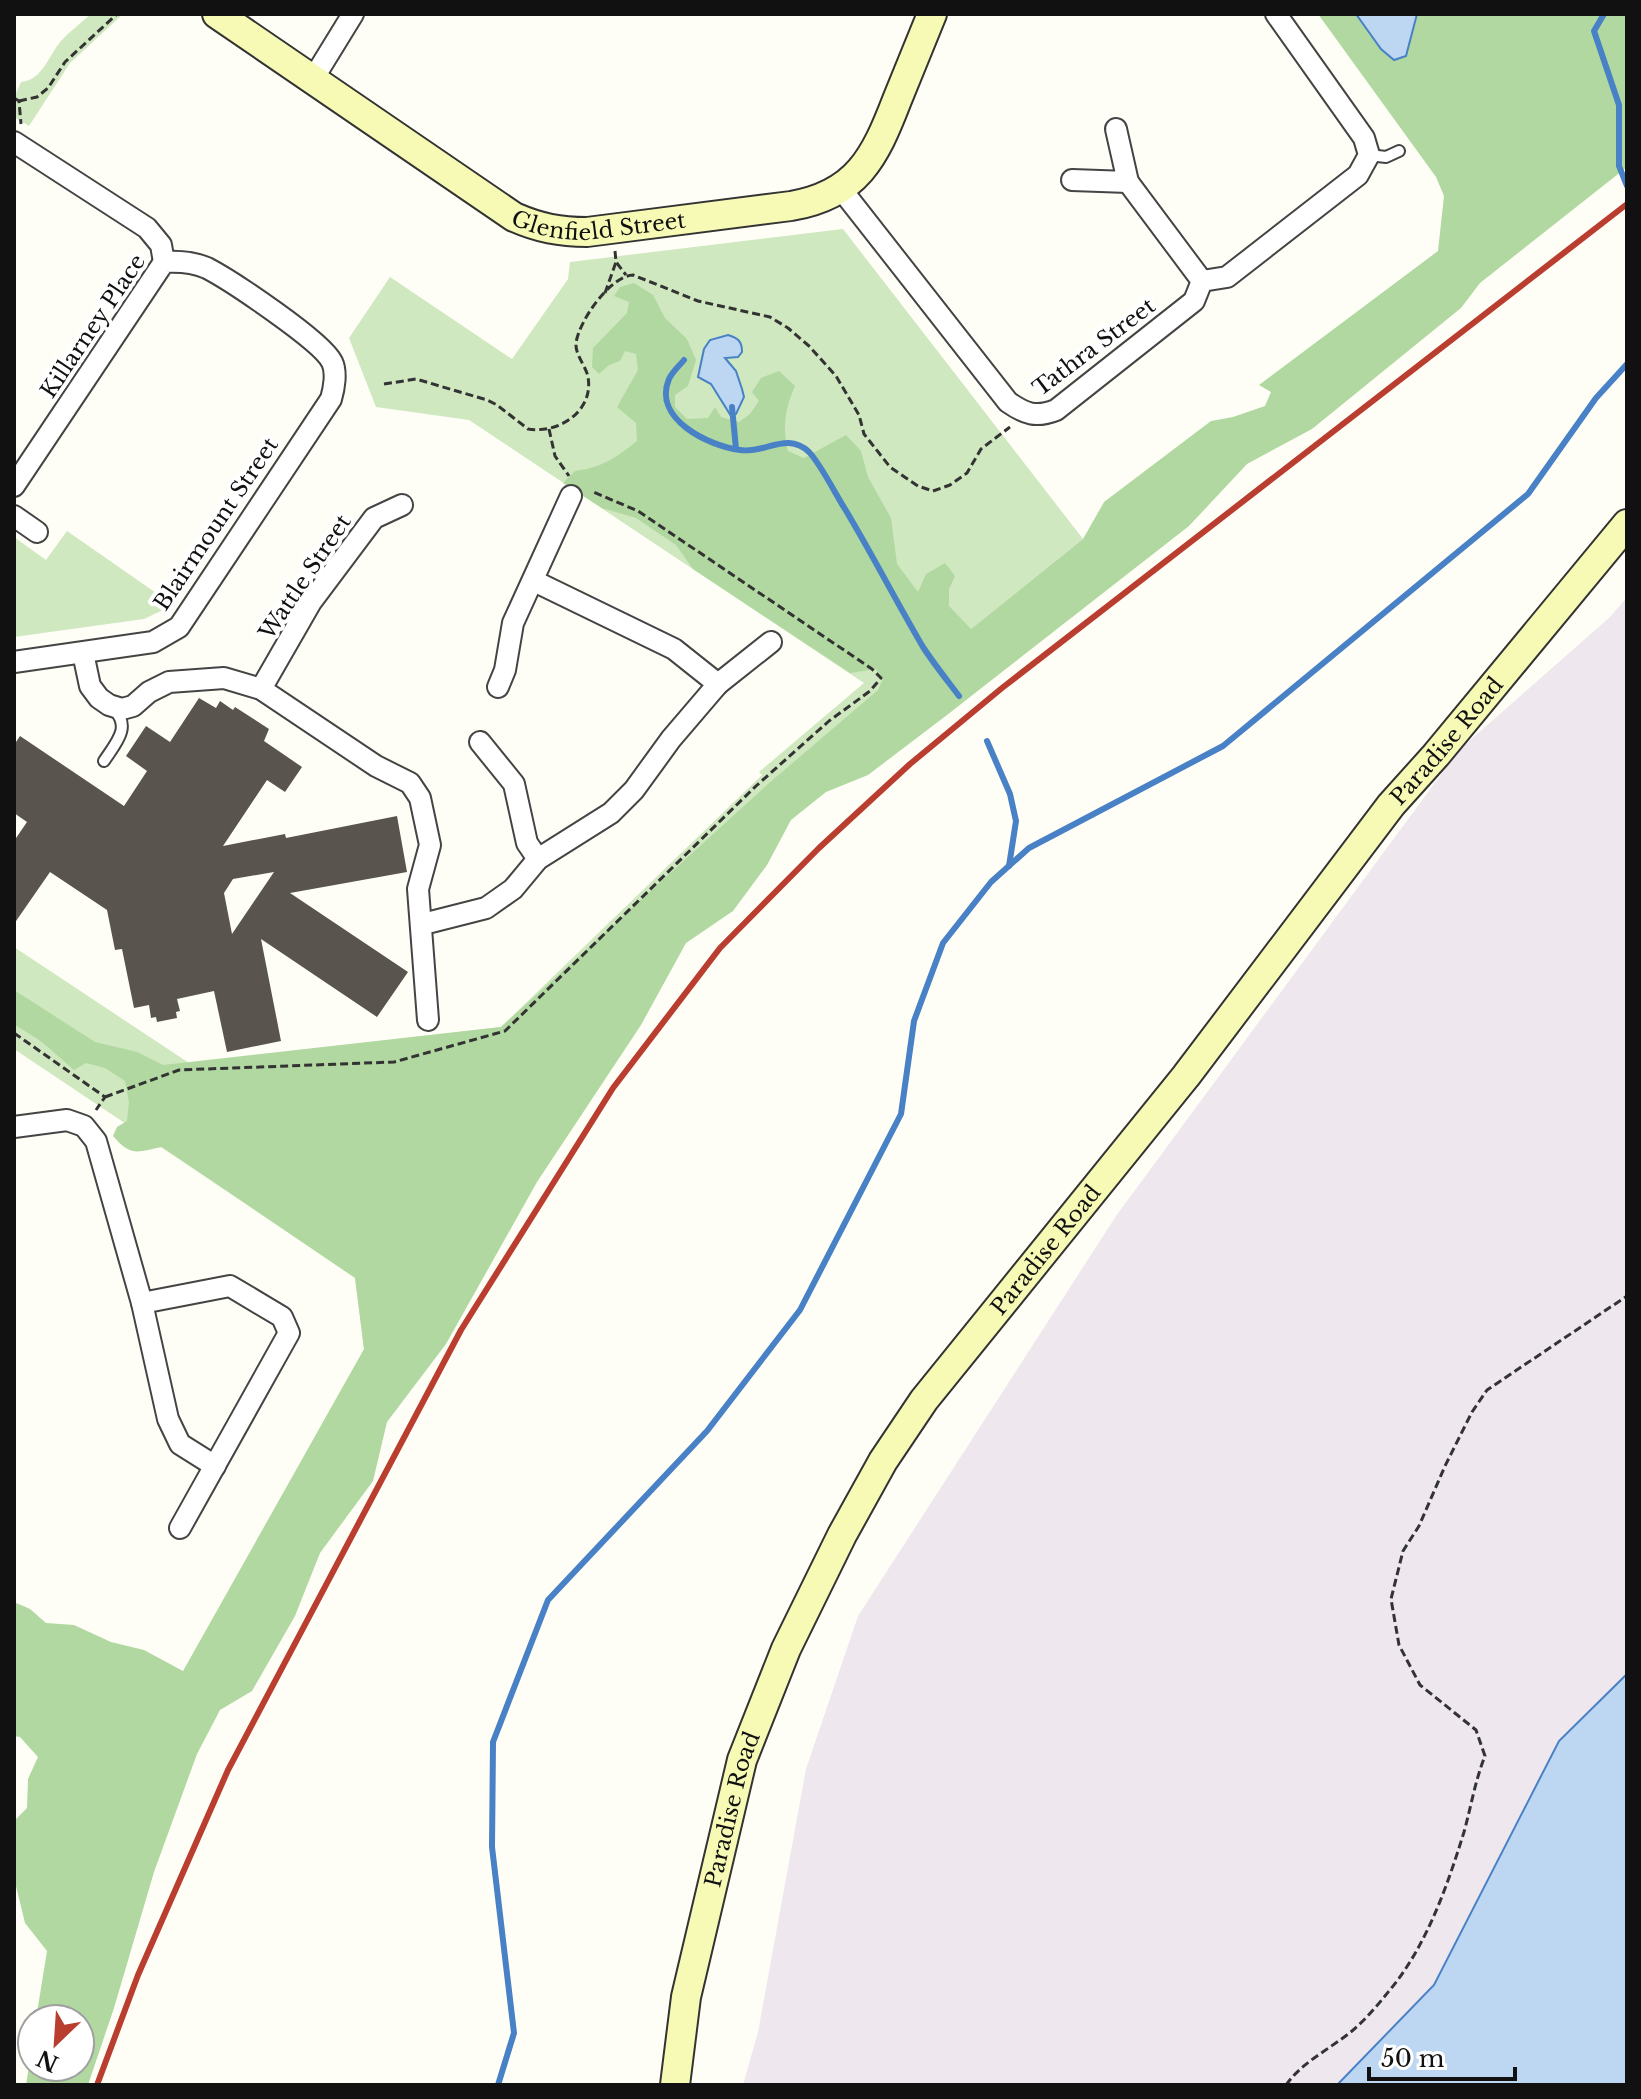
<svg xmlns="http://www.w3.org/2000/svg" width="1641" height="2099" font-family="'Libre Baskerville',serif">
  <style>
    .industrial { fill: #eee7ee }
    .green { fill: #cfe8c0 }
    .forest { fill: #b1d8a0 }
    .water { fill: #bdd7f3; stroke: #4881c6; stroke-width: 2 }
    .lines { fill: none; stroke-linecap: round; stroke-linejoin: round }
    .stream { stroke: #4881c6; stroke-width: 6 }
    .building { fill: #59544e; fill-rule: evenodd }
    .lane-casing { stroke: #444; stroke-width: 14 }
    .street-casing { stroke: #444; stroke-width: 24 }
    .secondary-casing { stroke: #333; stroke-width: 32 }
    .path { stroke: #333; stroke-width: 3; stroke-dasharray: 8 4; stroke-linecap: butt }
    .lane { stroke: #fff; stroke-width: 10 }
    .street { stroke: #fff; stroke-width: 20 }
    .secondary { stroke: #f7fab5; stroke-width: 28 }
    .rail { stroke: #ba3e30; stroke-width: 6 }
    .labels { text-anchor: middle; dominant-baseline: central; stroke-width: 8; stroke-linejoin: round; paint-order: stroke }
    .street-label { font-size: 22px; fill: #111; stroke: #fff }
  </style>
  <rect width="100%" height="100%" fill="#fefef6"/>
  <!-- industrial -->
  <path class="industrial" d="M 1627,597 L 1627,2085 L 743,2085 L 758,2032 L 806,1769 L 858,1616 L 1116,1216 L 1459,750 L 1610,617 Z"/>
  <!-- green -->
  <g class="green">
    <path d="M 91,14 L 123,14 L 70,63 L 29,126 L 14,117 L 14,98 L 21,82 C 43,80 48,56 61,41 C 70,31 81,23 91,14 Z"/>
    <path d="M 843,229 L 1083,539 L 895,690 L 798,777 L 364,1349 L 355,1277 L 14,1049 L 14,947 L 189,1063 L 501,1027 L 762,775 L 759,772 L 864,683 L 469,420 L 376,407 L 349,338 L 390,277 L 512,359 L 568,279 L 570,262 Z"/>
    <path d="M 67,531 L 169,602 L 163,610 L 144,619 L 14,637 L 14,537 L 46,560 Z"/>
  </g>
  <!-- forest -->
  <path class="forest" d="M 1318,14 L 1356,14 L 1381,49 L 1406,56 L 1417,14 L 1627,14 L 1627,167 L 1480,283 L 1461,308 L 1312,429 L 1247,464 L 1189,526 L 947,715 L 868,775 L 826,792 L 791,820 L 767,865 L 733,911 L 686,943 L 641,1025 L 537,1182 L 446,1344 L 387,1422 L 373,1481 L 320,1553 L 295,1616 L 252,1691 L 220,1710 L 197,1754 L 154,1872 L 114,2008 L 88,2085 L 26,2085 L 32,2047 L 32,2067 L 80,2067 L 80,2019 L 36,2019 L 47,1951 L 25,1923 L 14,1878 L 14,1821 L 27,1808 L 28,1779 L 38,1757 L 20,1737 L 14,1736 L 14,1602 L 30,1609 L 46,1623 L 74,1625 L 111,1642 L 144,1650 L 183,1671 L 364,1349 L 355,1278 L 162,1147 C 137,1152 131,1157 113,1136 L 117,1127 L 127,1121 L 129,1102 L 125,1081 L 105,1068 L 86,1063 L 74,1070 L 42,1042 L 14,1024 L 14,990 L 95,1042 L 137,1052 L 163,1065 L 501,1027 L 768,784 L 878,690 L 883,679 L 876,669 L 850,673 L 693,569 L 676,545 L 636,518 L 602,508 L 563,483 L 575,471 C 601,468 617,457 637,441 L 636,423 L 617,407 L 638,370 L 636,354 L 625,351 L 620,361 L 609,365 L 599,374 L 592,367 L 593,348 L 627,313 L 629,302 L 614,296 L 620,287 L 634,283 L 653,295 L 665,318 L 687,339 L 696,360 L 688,386 L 675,395 L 675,407 L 687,419 L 708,418 L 715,407 L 721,417 L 739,422 L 750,414 L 759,401 L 752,392 L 761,378 L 779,371 L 795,386 C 785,409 782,427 788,451 L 804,458 L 846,435 L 861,451 L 868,477 L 891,518 L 897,564 L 918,592 L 926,574 L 945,563 L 955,576 L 949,589 L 949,606 L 971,629 L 1083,539 L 1104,502 L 1211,421 L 1233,417 L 1265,406 L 1271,392 L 1259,385 L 1438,251 L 1444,196 L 1436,177 Z"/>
  <!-- water -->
  <g class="water">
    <path d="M 1356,14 L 1417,14 L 1406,56 L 1394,60 L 1381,49 Z"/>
    <path d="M 728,335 C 738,338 742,341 742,352 L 738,357 L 725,358 L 736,371 L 742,389 L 744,397 L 736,414 L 731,416 L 711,384 L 698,377 L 704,349 L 710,340 Z"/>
    <path d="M 1627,1674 L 1627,2085 L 1337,2085 L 1434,1985 L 1559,1741 Z"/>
  </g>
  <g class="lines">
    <!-- stream -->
    <g class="stream">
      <path d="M 1604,14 L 1594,31 L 1619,105 L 1619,166 L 1627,186"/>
      <path d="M 684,360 C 680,365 672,372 669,379 C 652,419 709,446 740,450 C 765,454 787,431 809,452 C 820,463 836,495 845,509 C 872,554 896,601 923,647 C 934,664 947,680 959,696"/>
      <path d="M 732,407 L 736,449"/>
      <path d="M 987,741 L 1010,794 L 1016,821 L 1009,866"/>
      <path d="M 498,2085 L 514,2033 L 492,1847 L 493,1742 L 548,1600 L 707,1431 L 800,1310 L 901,1114 L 914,1021 L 943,943 L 991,882 L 1029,848 L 1223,746 L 1528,494 L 1596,398 L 1627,364"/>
    </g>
  </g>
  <!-- building -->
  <path class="building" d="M 199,698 L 216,708 L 220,701 L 233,710 L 235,707 L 269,729 L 264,741 L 302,767 L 285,792 L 267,780 L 223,846 L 285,834 L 286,838 L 397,816 L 407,872 L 290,893 L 408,972 L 377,1017 L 261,939 L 281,1041 L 227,1052 L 214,991 L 177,999 L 180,1011 L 176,1012 L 177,1018 L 157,1022 L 156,1017 L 151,1018 L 149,1005 L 134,1008 L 122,949 L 115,950 L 107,910 L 50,872 L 14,924 L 14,841 L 27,822 L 14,813 L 14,745 L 20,736 L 124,806 L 147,771 L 126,756 L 146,726 L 170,742 ZM 274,872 L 232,934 L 224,893 L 233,879 Z"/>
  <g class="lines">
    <!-- lane casing -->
    <g class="lane-casing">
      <g id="lane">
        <path d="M 1369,155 L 1386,157 L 1399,151"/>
        <path d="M 104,761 C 115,744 132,727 114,710"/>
      </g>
    </g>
    <!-- street casing -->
    <g class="street-casing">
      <g id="street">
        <path d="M 313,79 L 353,14"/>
        <path d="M 14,142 L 147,228 L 161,245 L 164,262"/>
        <path d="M 1072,180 L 1128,182 L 1116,129"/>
        <path d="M 1128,182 L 1202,281"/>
        <path d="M 841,189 L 1008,402 C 1025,414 1036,418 1056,410 L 1194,301 L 1202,281 L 1227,277 L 1358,175 L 1369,155 L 1364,138 L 1276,14"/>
        <path d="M 14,486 L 164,262 C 179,261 193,262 207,268 C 230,280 322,341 332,362 C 337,372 334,389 331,399 L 179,627 L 153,642 L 14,662"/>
        <path d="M 14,516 L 37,532"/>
        <path d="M 534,581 L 674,649 L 718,684"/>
        <path d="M 83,653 L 90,686 L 99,698 L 109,705 L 122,709 L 133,706 L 149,692 L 169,682 L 224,678 L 261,689 L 376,766 L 410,783 L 420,798 L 430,845 L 418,889 L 428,1020"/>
        <path d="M 498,687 L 505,670 L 513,623 L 571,496"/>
        <path d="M 261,689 L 311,602 L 374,518 L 402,505"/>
        <path d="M 480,742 L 514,784 L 527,843 L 538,859"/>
        <path d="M 423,924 L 486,908 L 513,889 L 538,859 L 611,813 L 634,790 L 671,739 L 718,684 L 771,642"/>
        <path d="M 14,1127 L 67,1120 L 84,1126 L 96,1141 L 142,1303 L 168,1419 L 180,1444 L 215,1466"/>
        <path d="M 142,1303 L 230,1286 L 282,1317 L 289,1333 L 180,1528"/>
      </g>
    </g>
    <!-- secondary casing -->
    <g class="secondary-casing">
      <g id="secondary">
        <path id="s1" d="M 217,14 L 514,217 C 539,228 560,232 587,232 L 791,206 C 857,195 875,157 897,100 C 909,71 920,43 932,14"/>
        <path id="s2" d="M 675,2085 L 686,1997 L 742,1760 L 786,1649 L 842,1535 L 883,1461 L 924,1400 L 1186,1076 L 1391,805 L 1436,755 L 1627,524"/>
      </g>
    </g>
    <!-- path -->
    <g class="path">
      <path d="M 14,98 L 19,101 L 21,124"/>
      <path d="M 19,101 L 37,97 L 48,88 L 65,62 L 117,14"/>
      <path d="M 615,251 L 616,262 L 626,275"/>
      <path d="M 605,293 L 616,262"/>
      <path d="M 384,384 L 416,379 L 487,400 L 497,405 L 528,429 C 559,434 594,411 588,377 C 586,366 575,355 576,343 C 579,321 610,276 633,275 L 698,301 L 770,317 L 788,328 L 809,346 L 836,376 L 859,415 L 864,434 L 890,467 L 918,486 L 933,491 L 950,485 L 967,473 L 981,449 L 1010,427"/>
      <path d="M 549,429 L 555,456 L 569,476"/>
      <path d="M 14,1033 L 105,1097 L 96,1110"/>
      <path d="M 105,1097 L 179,1070 L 394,1062 L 505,1031 L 756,786 L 829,721 L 870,691 L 881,678 L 872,669 L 638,511 L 591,491"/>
      <path d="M 1286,2085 C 1302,2062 1330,2049 1352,2031 C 1365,2020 1378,2005 1389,1991 C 1426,1947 1447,1887 1464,1832 C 1471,1807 1475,1781 1485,1756 L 1476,1730 L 1420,1685 L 1399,1645 L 1391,1599 L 1403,1551 L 1419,1526 L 1445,1466 L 1472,1412 L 1487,1390 L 1627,1296"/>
    </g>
    <!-- lane -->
    <use href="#lane" class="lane"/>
    <!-- street -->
    <use href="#street" class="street"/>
    <!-- secondary -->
    <use href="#secondary" class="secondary"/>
    <!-- rail -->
    <path class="rail" d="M 97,2085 L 138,1975 L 228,1770 L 461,1330 L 613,1088 L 720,948 L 819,848 L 910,764 L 1002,688 L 1627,204"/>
  </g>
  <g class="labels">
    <!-- street labels -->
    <g class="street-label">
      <text stroke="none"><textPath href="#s1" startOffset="446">Glenfield Street</textPath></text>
      <text transform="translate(93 326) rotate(-56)">Killarney Place</text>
      <text transform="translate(1094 347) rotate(-37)">Tathra Street</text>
      <text transform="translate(216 524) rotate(-56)">Blairmount Street</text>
      <text transform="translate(305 577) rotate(-56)">Wattle Street</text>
      <text stroke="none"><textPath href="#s2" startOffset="1578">Paradise Road</textPath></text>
      <text stroke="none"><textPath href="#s2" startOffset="930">Paradise Road</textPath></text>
      <text stroke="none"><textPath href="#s2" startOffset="282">Paradise Road</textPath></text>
    </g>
  </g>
  <!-- border -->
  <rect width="1641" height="2099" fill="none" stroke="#111111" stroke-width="32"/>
  <!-- north arrow -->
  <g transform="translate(56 2043) rotate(205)"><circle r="38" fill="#ffffff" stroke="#a0a0a0" stroke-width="2"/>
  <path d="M0-6L14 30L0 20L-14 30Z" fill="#ba3e30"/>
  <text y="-12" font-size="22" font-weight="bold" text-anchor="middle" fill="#111111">N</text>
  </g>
  <!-- scale -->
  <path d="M1369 2067v12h146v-12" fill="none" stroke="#111111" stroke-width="4"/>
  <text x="1381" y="2067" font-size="24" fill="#111111" stroke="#ffffff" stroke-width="6" paint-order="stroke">50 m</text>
</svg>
